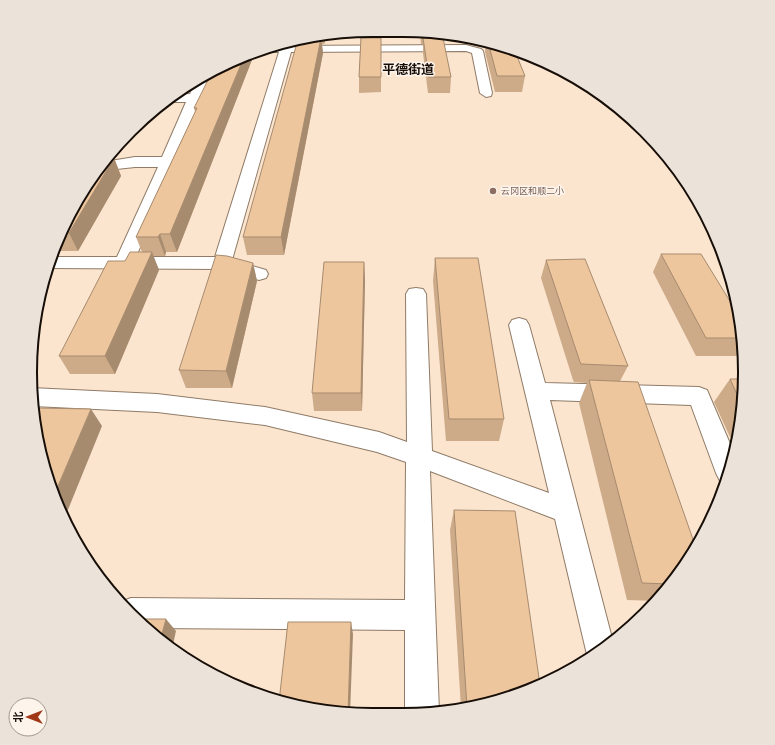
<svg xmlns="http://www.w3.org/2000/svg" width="775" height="745" font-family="'Work Sans','Noto Sans SC',sans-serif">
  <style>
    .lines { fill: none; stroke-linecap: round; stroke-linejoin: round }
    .minor-casing { stroke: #8f7b67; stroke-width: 2 }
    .minor { fill: #fff; fill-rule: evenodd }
    .wall { fill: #cdaa88 }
    .shaded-wall { fill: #a78b6f }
    .building { fill: #eec69e; stroke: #a78b6f }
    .education-dot { fill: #8d6e63; stroke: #fdf4ec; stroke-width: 1.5 }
    .labels { text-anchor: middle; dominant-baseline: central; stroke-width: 3; stroke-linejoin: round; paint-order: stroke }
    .far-education-label { font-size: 9px; fill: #785e54; stroke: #fdf4ec; text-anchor: start }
    .far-district-label { font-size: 13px; font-weight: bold; fill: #160e07; stroke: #fdf4ec }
    .rim { fill: none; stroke: #160e07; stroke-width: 2 }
  </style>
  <rect width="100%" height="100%" fill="#fbe5cf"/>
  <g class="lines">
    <!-- minor casing -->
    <g class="minor-casing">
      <g id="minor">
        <path d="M 466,45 L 481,49 L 483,51 L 492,93 L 491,96 L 486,97 L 480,93 L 472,53 L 466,51 L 291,52 L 232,260 L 266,270 L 268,274 L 266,278 L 259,280 L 221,269 L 47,268 L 51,257 L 117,257 L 158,167 L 135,167 L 98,171 L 104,162 L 135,157 L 162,157 L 186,102 L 166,102 L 174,95 L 190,94 L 196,80 L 209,74 L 210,76 L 136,257 L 215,257 L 279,52 L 265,52 L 260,50 L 276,46 Z"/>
        <path d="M 416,288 L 423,289 L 426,294 L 432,451 L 549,493 L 509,325 L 512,320 L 519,318 L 526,320 L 529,325 L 545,383 L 699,387 L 707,390 L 734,453 L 727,483 L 720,481 L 716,473 L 691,405 L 550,400 L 613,642 L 588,659 L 555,519 L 430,471 L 439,712 L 425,714 L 405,714 L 405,630 L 147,628 L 120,602 L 131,598 L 405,600 L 406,462 L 377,452 L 265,425 L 157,412 L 33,406 L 31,388 L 157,394 L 265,407 L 379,432 L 407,442 L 406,294 L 409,289 Z"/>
      </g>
    </g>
    <!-- minor -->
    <use href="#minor" class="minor"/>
  </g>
  <!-- wall -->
  <g class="wall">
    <path d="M 441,33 L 441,38 L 451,77 L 450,93 L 428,93 L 423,53 L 423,44 L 421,44 L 420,34 Z"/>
    <path d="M 361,35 L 381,35 L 381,92 L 359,93 L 359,77 Z"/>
    <path d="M 326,36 L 324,44 L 322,44 L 323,53 L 284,255 L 247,255 L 243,237 L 302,38 L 305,37 Z"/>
    <path d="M 486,42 L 512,48 L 525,76 L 522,92 L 495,92 L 485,52 Z"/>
    <path d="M 255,52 L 177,252 L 166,252 L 165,256 L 153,256 L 159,270 L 115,374 L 70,374 L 59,356 L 142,252 L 136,237 L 195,112 L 194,108 L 241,56 Z"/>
    <path d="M 114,158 L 121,176 L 78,251 L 53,251 L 76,201 Z"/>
    <path d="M 661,254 L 739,316 L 744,349 L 740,356 L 696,356 L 653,272 Z"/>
    <path d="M 435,258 L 504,419 L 499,441 L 446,441 L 433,281 Z"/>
    <path d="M 546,260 L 628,366 L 620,381 L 696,548 L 660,598 L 657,601 L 627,600 L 579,403 L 587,383 L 574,382 L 573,380 L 541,278 Z"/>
    <path d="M 364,262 L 365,280 L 362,411 L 314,411 L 312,393 Z"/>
    <path d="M 253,263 L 257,281 L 232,388 L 186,388 L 179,370 Z"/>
    <path d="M 730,379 L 743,379 L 742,417 L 735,448 L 714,402 Z"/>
    <path d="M 454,510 L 491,703 L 461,708 L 450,530 Z"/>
  </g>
  <!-- shaded-wall -->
  <g class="shaded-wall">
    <path d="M 324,36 L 326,36 L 324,44 Z"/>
    <path d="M 321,38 L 323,53 L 284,255 L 281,237 Z"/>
    <path d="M 255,52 L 177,252 L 170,234 L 245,55 Z"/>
    <path d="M 114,158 L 121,176 L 78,251 L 69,233 Z"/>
    <path d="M 160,234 L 166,252 L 165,256 L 158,237 Z"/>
    <path d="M 152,252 L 159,270 L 115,374 L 105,356 Z"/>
    <path d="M 364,262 L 365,280 L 362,411 L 361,393 Z"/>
    <path d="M 253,263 L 257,281 L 232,388 L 226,371 Z"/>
    <path d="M 45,275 L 47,278 L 43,286 Z"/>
    <path d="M 91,409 L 102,426 L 65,517 L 55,493 Z"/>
    <path d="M 166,619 L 176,631 L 172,649 L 164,644 L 160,641 Z"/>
    <path d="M 351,622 L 353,634 L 350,714 L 348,714 Z"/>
  </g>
  <!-- building -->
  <g class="building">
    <path d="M 300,38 L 321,38 L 281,237 L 243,237 L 298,39 Z"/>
    <path d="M 361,38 L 381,38 L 381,77 L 359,77 Z"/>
    <path d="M 423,38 L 443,38 L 451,77 L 429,77 Z"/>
    <path d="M 488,42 L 514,49 L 525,76 L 497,76 Z"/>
    <path d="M 245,55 L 170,234 L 160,234 L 158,237 L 136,237 L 197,108 L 194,108 L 212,72 L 241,56 Z"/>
    <path d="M 107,158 L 114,158 L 69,233 L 61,233 L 76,201 Z"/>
    <path d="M 130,252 L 152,252 L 105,356 L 59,356 L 108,261 L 125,261 Z"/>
    <path d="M 661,254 L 701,254 L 739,316 L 742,338 L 706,338 Z"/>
    <path d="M 216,255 L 227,256 L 253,263 L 226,371 L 179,370 Z"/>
    <path d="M 435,258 L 478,258 L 504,419 L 449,419 Z"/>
    <path d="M 585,259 L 628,366 L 581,364 L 580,362 L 546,260 Z"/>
    <path d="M 324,262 L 364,262 L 361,393 L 312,393 Z"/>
    <path d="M 730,379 L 743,379 L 742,405 Z"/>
    <path d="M 589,380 L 638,382 L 696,548 L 670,584 L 642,583 Z"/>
    <path d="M 38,408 L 91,409 L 55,493 L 42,461 L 34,415 Z"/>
    <path d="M 454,510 L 515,511 L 540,685 L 491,703 L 467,707 Z"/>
    <path d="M 137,619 L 166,619 L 160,641 Z"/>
    <path d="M 288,622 L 351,622 L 348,714 L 284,703 L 279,702 Z"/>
  </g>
  <!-- markers -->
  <circle class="education-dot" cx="493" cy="191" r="4"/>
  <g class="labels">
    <!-- far-education labels -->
    <g class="far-education-label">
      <text x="501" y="191">云冈区和顺二小</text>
    </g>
    <!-- far-district labels -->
    <g class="far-district-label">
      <text x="408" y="69">平德街道</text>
    </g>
  </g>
  <!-- crop -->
  <path d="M0 0H775V745H0ZM372 37H403A335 335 0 0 1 738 372V373A335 335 0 0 1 403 708H372A335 335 0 0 1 37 373V372A335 335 0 0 1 372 37Z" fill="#ebe2da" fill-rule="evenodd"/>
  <path class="rim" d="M372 37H403A335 335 0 0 1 738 372V373A335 335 0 0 1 403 708H372A335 335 0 0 1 37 373V372A335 335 0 0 1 372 37Z"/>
  <!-- north arrow -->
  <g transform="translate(28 717) rotate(270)"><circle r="19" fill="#fdf4ec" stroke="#a19890"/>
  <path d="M0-3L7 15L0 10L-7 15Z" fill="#a03818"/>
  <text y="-6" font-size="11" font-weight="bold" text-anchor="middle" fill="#160e07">北</text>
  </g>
</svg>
